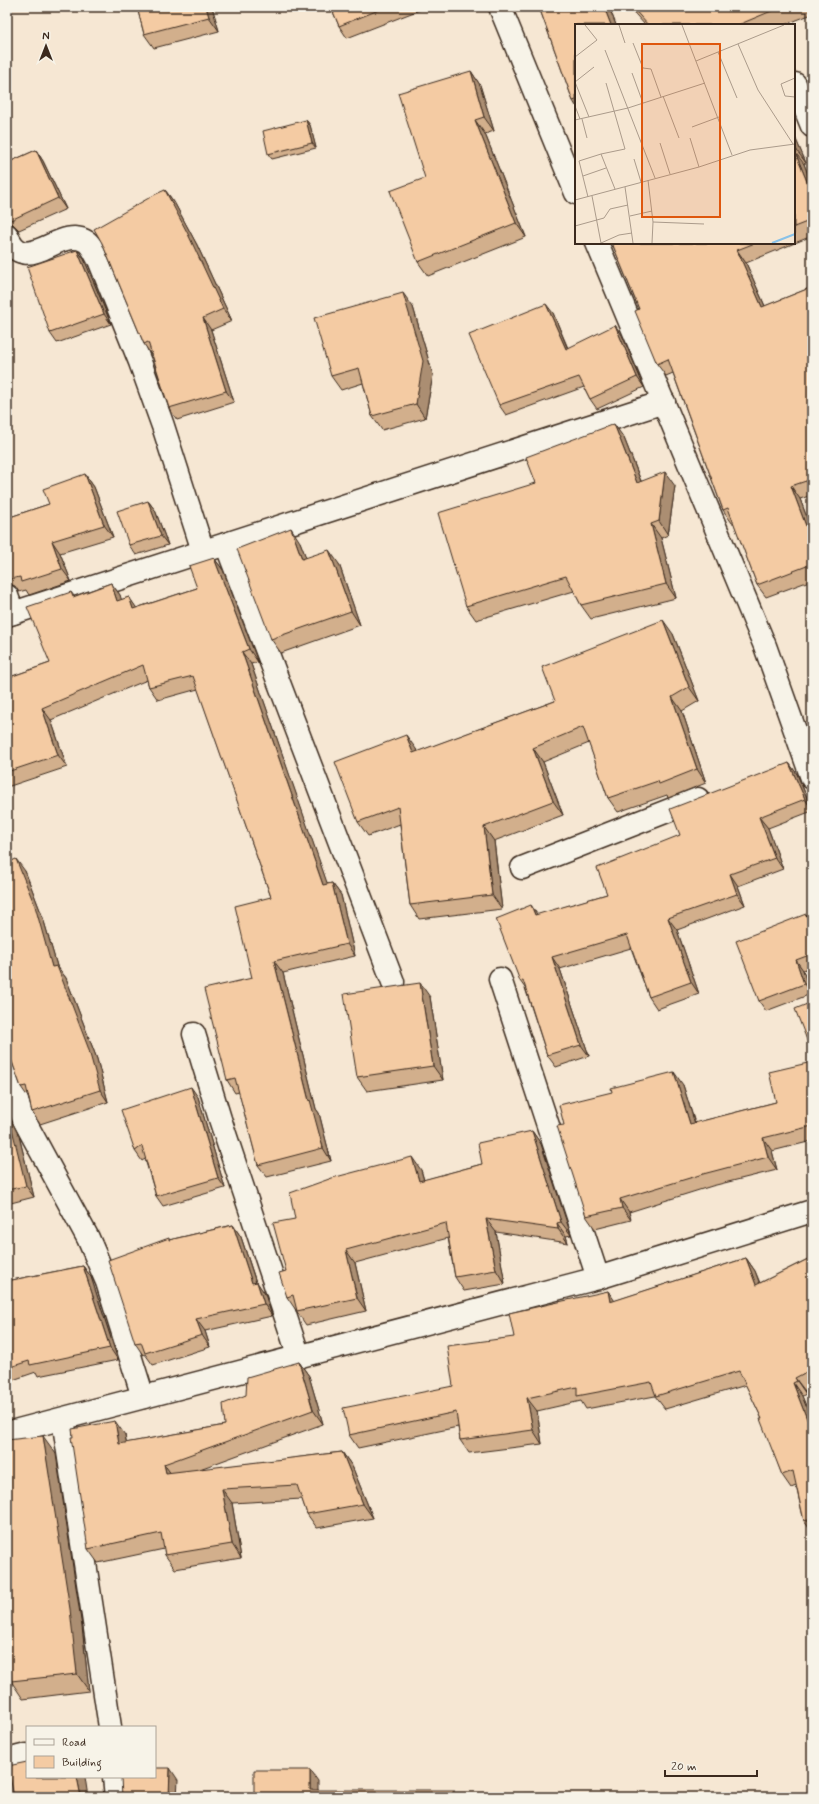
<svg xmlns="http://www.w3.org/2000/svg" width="819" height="1804" font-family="Mynerve,sans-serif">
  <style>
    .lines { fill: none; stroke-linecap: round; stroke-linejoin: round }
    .minor-casing { stroke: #3b2a1e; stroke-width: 25 }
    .tertiary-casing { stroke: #3b2a1e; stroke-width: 25 }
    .minor { stroke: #f7f3e8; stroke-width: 22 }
    .tertiary { stroke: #f7f3e8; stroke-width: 22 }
    .wall { fill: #d2af8c; stroke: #3b2a1e }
    .shaded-wall { fill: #ab8e72; stroke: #3b2a1e }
    .building { fill: #f4cba3; stroke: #3b2a1e }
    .inset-river { fill: none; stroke: #89c2e8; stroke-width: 2 }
    .inset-road { fill: none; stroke: #ab9b8b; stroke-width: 1 }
    .view { fill: #df570d; fill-opacity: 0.15; stroke: #df570d; stroke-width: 2 }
    .inset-edge { fill: none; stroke: #3b2a1e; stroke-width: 2 }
  </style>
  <rect width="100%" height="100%" fill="#f6e7d3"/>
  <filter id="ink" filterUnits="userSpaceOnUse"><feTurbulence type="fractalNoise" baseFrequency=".025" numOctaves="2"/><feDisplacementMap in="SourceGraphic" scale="8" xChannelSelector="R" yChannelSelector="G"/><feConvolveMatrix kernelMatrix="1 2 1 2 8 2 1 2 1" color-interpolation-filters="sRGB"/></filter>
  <g filter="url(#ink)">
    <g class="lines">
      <!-- minor casing -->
      <g class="minor-casing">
        <g id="minor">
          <path d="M 500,7 L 576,193"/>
          <path d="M 795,84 L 812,126"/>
          <path d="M 7,235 C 25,280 60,223 87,242 C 93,247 95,254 99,260 L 140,362 L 163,426 L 203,551"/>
          <path d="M 597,243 L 765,646 L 812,778"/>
          <path d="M 226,544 L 393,982"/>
          <path d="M 7,596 L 13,613"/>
          <path d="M 7,615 L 664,402"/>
          <path d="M 522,868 L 698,799"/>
          <path d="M 500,979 L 598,1278"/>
          <path d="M 194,1034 L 220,1119 L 299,1357"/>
          <path d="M 7,1073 L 24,1120 L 88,1238 L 107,1282 L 143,1397"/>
          <path d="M 63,1419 L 110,1727"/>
          <path d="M 7,1760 L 27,1755"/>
          <path d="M 114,1777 L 116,1797"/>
        </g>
      </g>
      <!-- tertiary casing -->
      <g class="tertiary-casing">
        <path id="tertiary" d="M 7,1433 L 598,1278 L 812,1211"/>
      </g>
      <!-- minor -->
      <use href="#minor" class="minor"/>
      <!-- tertiary -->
      <use href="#tertiary" class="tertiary"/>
    </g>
    <!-- wall -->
    <g class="wall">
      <path d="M 137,7 L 212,7 L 219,31 L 154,48 L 144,34 Z"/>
      <path d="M 331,7 L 427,7 L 347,38 L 339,26 Z"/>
      <path d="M 539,7 L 609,7 L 616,25 L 576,25 L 576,106 L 573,101 Z"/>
      <path d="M 629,7 L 812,7 L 812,14 L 784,25 L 645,25 Z"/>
      <path d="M 471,71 L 480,85 L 494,131 L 485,134 L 526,237 L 428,276 L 418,262 L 425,178 Z"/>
      <path d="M 306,120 L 310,125 L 316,148 L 272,159 L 268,154 Z"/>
      <path d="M 794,135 L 806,163 L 804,164 L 812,185 L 812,236 L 746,263 L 765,306 L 812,287 L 812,495 L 800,499 L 812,531 L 812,580 L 766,597 L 757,585 L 734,523 L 732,523 L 723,510 L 673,373 L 666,376 L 657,364 L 639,309 L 612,243 L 794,243 Z"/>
      <path d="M 36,150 L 43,161 L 66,209 L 19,230 L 13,224 L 7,223 L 7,163 Z"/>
      <path d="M 165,190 L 174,202 L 197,245 L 232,321 L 211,330 L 234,402 L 177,420 L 169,408 L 152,356 L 144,344 L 102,243 Z"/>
      <path d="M 77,250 L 84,259 L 111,324 L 57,343 L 50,333 Z"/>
      <path d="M 413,307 L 433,375 L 425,418 L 382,430 L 372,416 L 363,383 L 341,390 L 331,376 Z"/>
      <path d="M 553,313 L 568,348 L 622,335 L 644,387 L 597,409 L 590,399 L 584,387 L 506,415 L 499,405 Z"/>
      <path d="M 624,438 L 641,481 L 675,486 L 668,535 L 661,538 L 676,598 L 591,619 L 581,605 L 574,591 L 476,620 L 466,606 L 536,483 Z"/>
      <path d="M 85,474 L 94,487 L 113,537 L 60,553 L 71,581 L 29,595 L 26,590 L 19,592 L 15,586 L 10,584 L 7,584 L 7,518 L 49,504 Z"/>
      <path d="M 148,501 L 155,510 L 168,545 L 136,555 L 129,545 Z"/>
      <path d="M 300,542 L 306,558 L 339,564 L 360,625 L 281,653 L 271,639 Z"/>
      <path d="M 214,558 L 223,570 L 258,662 L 251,664 L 327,884 L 332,883 L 341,895 L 355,956 L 283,973 L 316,1109 L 319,1113 L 331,1161 L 267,1177 L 258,1165 L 239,1092 L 235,1093 L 227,1080 L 252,978 L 271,897 L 198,689 L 158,700 L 149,687 L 147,680 L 51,720 L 67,767 L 7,787 L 7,678 L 50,663 L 71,592 L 74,596 L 111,583 L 120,595 L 121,600 L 129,597 L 136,608 L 197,588 Z"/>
      <path d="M 673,634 L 699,701 L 682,711 L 706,783 L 668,798 L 667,795 L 618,812 L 608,798 L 589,743 L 543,762 L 563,815 L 494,841 L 502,909 L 419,919 L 410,905 L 400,824 L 368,836 L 358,822 L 416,749 L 417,752 L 555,701 Z"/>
      <path d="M 789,763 L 797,774 L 812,809 L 812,811 L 768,828 L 783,869 L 738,886 L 745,905 L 677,930 L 699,994 L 657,1009 L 649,997 L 631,948 L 560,969 L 589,1056 L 556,1067 L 547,1055 L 525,988 L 520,981 L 538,915 L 607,894 L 680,835 Z"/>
      <path d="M 7,863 L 25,871 L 43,918 L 57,966 L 66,978 L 97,1059 L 108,1102 L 40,1124 L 32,1112 L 28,1097 L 21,1087 L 12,1062 L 9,1061 L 7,1061 Z"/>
      <path d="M 806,914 L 812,923 L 812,967 L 803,970 L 811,994 L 766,1011 L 759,1001 Z"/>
      <path d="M 430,997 L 443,1080 L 367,1091 L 357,1077 Z"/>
      <path d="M 812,1062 L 812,1141 L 772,1151 L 777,1170 L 712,1186 L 629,1212 L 631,1220 L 595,1229 L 586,1216 L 564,1125 L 683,1085 L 695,1123 L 776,1102 Z"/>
      <path d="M 198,1097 L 225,1188 L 163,1206 L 156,1196 L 145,1159 L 142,1161 L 135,1151 Z"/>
      <path d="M 7,1113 L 9,1116 L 19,1136 L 34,1197 L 7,1204 Z"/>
      <path d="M 532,1131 L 541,1144 L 571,1235 L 566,1236 L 568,1243 L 496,1232 L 505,1284 L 464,1291 L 455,1277 L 448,1238 L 355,1263 L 366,1311 L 306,1325 L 287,1297 L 286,1271 L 295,1219 L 421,1170 L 424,1180 L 482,1164 Z"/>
      <path d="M 233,1225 L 241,1237 L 256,1282 L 265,1294 L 272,1316 L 205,1331 L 210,1347 L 153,1365 L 145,1354 L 143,1355 L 135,1343 L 169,1240 Z"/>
      <path d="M 812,1257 L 812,1387 L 805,1391 L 806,1394 L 802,1396 L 812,1421 L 812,1532 L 804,1521 L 796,1486 L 791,1488 L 782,1475 L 762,1419 L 746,1385 L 665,1409 L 655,1396 L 586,1409 L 581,1401 L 537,1411 L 542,1444 L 469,1453 L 460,1440 L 458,1427 L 358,1448 L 349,1435 L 453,1386 L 514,1337 L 608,1291 L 614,1301 L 746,1258 L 755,1271 L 760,1283 Z"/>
      <path d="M 83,1266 L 91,1277 L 118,1360 L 38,1376 L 36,1372 L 7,1382 L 7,1281 Z"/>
      <path d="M 299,1362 L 309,1376 L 323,1424 L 197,1470 L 342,1452 L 352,1466 L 373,1518 L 317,1528 L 307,1514 L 302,1499 L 232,1503 L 241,1558 L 175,1569 L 165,1555 L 164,1549 L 98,1563 L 88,1549 L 125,1435 L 126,1443 L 225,1425 L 246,1395 Z"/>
      <path d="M 56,1454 L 82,1627 L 89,1691 L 23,1699 L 11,1681 Z"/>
    </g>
    <!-- shaded-wall -->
    <g class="shaded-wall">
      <path d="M 206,7 L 212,7 L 219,31 L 209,17 Z"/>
      <path d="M 604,7 L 609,7 L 616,25 L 611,25 Z"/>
      <path d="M 471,71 L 480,85 L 494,131 L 484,117 Z"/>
      <path d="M 306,120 L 310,125 L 316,148 L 312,143 Z"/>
      <path d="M 475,120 L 485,134 L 526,237 L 516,223 Z"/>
      <path d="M 794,135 L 806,163 L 797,151 L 794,143 Z"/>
      <path d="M 36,150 L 43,161 L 66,209 L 58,198 Z"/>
      <path d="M 795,152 L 804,164 L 812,185 L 812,194 Z"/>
      <path d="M 165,190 L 174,202 L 197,245 L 232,321 L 223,309 Z"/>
      <path d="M 77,250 L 84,259 L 111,324 L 104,314 Z"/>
      <path d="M 737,250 L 746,263 L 771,320 L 762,307 Z"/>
      <path d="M 403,293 L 413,307 L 433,375 L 425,418 L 416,404 Z"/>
      <path d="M 546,304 L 553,313 L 572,359 L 566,349 Z"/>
      <path d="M 203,318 L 211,330 L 234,402 L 226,391 Z"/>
      <path d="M 615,325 L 622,335 L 644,387 L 637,377 Z"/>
      <path d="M 614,424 L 624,438 L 647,497 L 637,483 Z"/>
      <path d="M 665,472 L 675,486 L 668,535 L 659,521 Z"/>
      <path d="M 85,474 L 94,487 L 113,537 L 104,525 Z"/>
      <path d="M 791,486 L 800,499 L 812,531 L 812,542 Z"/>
      <path d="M 148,501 L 155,510 L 168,545 L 161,536 Z"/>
      <path d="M 651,524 L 661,538 L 676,598 L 666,584 Z"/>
      <path d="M 291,528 L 300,542 L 312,573 L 302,559 Z"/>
      <path d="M 52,541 L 60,553 L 71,581 L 62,569 Z"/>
      <path d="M 329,550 L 339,564 L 360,625 L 351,611 Z"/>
      <path d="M 214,558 L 223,570 L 258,662 L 249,649 Z"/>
      <path d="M 111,583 L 120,595 L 126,614 L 117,601 Z"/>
      <path d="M 129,597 L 138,610 L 133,609 Z"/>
      <path d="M 663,620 L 673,634 L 699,701 L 689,687 Z"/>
      <path d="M 242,652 L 251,664 L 332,897 L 323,885 Z"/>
      <path d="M 672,697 L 682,711 L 706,783 L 697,769 Z"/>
      <path d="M 42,708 L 51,720 L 67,767 L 58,755 Z"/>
      <path d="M 406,735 L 416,749 L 423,767 L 413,753 Z"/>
      <path d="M 533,748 L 543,762 L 563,815 L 553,801 Z"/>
      <path d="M 789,763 L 797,774 L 812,810 L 805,799 Z"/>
      <path d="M 759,817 L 768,828 L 783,869 L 775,858 Z"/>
      <path d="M 484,827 L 494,841 L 502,909 L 492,895 Z"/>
      <path d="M 16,859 L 25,871 L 43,918 L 57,966 L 66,978 L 97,1059 L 108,1102 L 100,1090 L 52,967 Z"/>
      <path d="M 730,874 L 738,886 L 745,905 L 737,894 Z"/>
      <path d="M 332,883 L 341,895 L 355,956 L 347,944 Z"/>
      <path d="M 531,905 L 539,917 L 535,915 Z"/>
      <path d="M 806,914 L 812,923 L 812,931 Z"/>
      <path d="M 668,918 L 677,930 L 699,994 L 691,982 Z"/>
      <path d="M 552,957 L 560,969 L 589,1056 L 581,1045 Z"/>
      <path d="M 796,960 L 803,970 L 811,994 L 804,984 Z"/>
      <path d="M 274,961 L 283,973 L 316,1109 L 319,1113 L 331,1161 L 323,1148 L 309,1101 Z"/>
      <path d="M 420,983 L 430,997 L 443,1080 L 433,1066 Z"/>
      <path d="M 674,1072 L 683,1085 L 699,1137 L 690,1124 Z"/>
      <path d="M 191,1087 L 198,1097 L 225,1188 L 218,1178 Z"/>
      <path d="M 7,1113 L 9,1116 L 19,1136 L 34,1197 L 26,1186 L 7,1117 Z"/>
      <path d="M 532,1131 L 541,1144 L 571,1235 L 561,1222 Z"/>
      <path d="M 763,1138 L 772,1151 L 777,1170 L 768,1157 Z"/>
      <path d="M 412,1157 L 421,1170 L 428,1195 L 419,1181 Z"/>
      <path d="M 620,1199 L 629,1212 L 631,1220 L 622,1208 Z"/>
      <path d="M 486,1219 L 496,1232 L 505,1284 L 496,1270 Z"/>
      <path d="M 557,1223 L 566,1236 L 568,1243 L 558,1229 Z"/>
      <path d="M 233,1225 L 241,1237 L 260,1295 L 252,1283 Z"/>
      <path d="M 346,1250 L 355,1263 L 366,1311 L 357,1298 Z"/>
      <path d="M 746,1258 L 755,1271 L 765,1298 L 756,1285 Z"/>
      <path d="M 83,1266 L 91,1277 L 118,1360 L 110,1348 Z"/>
      <path d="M 257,1282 L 265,1294 L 272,1316 L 264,1304 Z"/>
      <path d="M 608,1291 L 617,1304 L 610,1302 Z"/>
      <path d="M 196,1319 L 205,1331 L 210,1347 L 202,1335 Z"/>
      <path d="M 299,1362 L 309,1376 L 323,1424 L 313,1410 Z"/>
      <path d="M 795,1378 L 805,1391 L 806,1394 L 797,1381 Z"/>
      <path d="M 793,1383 L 802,1396 L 812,1421 L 812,1432 Z"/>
      <path d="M 527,1398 L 537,1411 L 542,1444 L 533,1430 Z"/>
      <path d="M 115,1421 L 125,1435 L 129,1458 L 119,1444 Z"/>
      <path d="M 43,1436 L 56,1454 L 82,1627 L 89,1691 L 77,1674 Z"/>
      <path d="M 342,1452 L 352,1466 L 373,1518 L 363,1504 Z"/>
      <path d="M 164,1464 L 174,1478 L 166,1473 Z"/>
      <path d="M 222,1489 L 232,1503 L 241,1558 L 232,1544 Z"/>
      <path d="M 170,1768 L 178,1780 L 177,1797 L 169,1797 Z"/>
      <path d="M 310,1770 L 318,1781 L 318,1797 L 310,1790 Z"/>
      <path d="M 77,1777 L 85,1777 L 88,1797 L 81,1797 Z"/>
    </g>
    <!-- building -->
    <g class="building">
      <path d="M 137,7 L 206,7 L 209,17 L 144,34 Z"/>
      <path d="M 331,7 L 386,7 L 339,26 Z"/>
      <path d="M 539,7 L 604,7 L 611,25 L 576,25 L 576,100 L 573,101 Z"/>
      <path d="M 632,7 L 781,7 L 738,25 L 648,25 Z"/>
      <path d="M 471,71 L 484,117 L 475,120 L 516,223 L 418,262 L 390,191 L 425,178 L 398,93 Z"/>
      <path d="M 306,120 L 312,143 L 268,154 L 263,131 Z"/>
      <path d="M 794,143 L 797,151 L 795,152 L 812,194 L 812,220 L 794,227 Z"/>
      <path d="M 36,150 L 58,198 L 11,220 L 7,215 L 7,163 Z"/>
      <path d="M 165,190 L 188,234 L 223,309 L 203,318 L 226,391 L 169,408 L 148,342 L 144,344 L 102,243 L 94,229 L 156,194 Z"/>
      <path d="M 612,243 L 755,243 L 737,250 L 762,307 L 812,287 L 812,479 L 791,486 L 812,542 L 812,564 L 757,585 L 728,508 L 723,510 L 668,359 L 657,364 L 635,311 L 639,309 Z"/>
      <path d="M 77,250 L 104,314 L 50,333 L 27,267 Z"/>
      <path d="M 403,293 L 423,361 L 416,404 L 372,416 L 359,368 L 331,376 L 314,318 Z"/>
      <path d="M 546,304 L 566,349 L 615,325 L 637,377 L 590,399 L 579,377 L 499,405 L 469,335 Z"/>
      <path d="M 614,424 L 637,483 L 665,472 L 659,521 L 651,524 L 666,584 L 581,605 L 566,576 L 466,606 L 438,513 L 536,483 L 526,457 Z"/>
      <path d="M 85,474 L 104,525 L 52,541 L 62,569 L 21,582 L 20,577 L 10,579 L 7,575 L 7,518 L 49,504 L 43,489 Z"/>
      <path d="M 148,501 L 161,536 L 129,545 L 117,511 Z"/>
      <path d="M 291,528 L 302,559 L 329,550 L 351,611 L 271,639 L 237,549 Z"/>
      <path d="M 214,558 L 249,649 L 242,652 L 323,885 L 332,883 L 347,944 L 274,961 L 309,1101 L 310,1100 L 323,1148 L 258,1165 L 235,1078 L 227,1080 L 204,989 L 252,978 L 235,906 L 271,897 L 193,676 L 149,687 L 143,665 L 42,708 L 58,755 L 7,772 L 7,678 L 50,663 L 27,607 L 71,592 L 73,597 L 111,583 L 117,601 L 129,597 L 133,609 L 197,588 L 189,566 Z"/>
      <path d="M 663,620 L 689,687 L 672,697 L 697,769 L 659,784 L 658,781 L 608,798 L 583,727 L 533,748 L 553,801 L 484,827 L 492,895 L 410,905 L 398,807 L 358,822 L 335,762 L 406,735 L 413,753 L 555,701 L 542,667 Z"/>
      <path d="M 789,763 L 805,799 L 759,817 L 775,858 L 730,874 L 737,894 L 668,918 L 691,982 L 649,997 L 627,935 L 552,957 L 581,1045 L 547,1055 L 523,980 L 520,981 L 496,919 L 531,905 L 535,915 L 607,894 L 597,868 L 680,835 L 670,809 Z"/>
      <path d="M 16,859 L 35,906 L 52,967 L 57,966 L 88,1047 L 100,1090 L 32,1112 L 26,1086 L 21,1087 L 10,1056 L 7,1052 L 7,863 Z"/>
      <path d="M 806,914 L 812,931 L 812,954 L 796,960 L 804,984 L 759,1001 L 736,941 Z"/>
      <path d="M 420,983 L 433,1066 L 357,1077 L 344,994 Z"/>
      <path d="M 812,1002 L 812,1053 L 795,1009 Z"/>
      <path d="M 812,1062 L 812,1126 L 763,1138 L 768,1157 L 703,1174 L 620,1199 L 622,1208 L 586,1216 L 557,1126 L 564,1125 L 559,1105 L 612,1092 L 611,1088 L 674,1072 L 690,1124 L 776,1102 L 769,1072 Z"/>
      <path d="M 191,1087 L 218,1178 L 156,1196 L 142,1146 L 135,1151 L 121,1110 Z"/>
      <path d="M 7,1117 L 11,1125 L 26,1186 L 7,1190 Z"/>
      <path d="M 532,1131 L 561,1222 L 557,1223 L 558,1229 L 486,1219 L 496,1270 L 455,1277 L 446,1223 L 346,1250 L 357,1298 L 297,1311 L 293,1295 L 287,1297 L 279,1273 L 286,1271 L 273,1223 L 295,1219 L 290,1193 L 332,1178 L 412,1157 L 419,1181 L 482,1164 L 478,1143 Z"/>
      <path d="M 233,1225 L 252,1283 L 257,1282 L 264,1304 L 196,1319 L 202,1335 L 145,1353 L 141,1342 L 135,1343 L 108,1260 L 169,1238 L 169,1240 Z"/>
      <path d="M 812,1257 L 812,1369 L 795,1378 L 797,1381 L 793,1383 L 812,1432 L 812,1519 L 804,1521 L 793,1471 L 782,1475 L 760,1419 L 762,1419 L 739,1371 L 656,1396 L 651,1382 L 577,1396 L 577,1387 L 527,1398 L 533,1430 L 460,1440 L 456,1412 L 349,1435 L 343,1408 L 453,1386 L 447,1346 L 514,1337 L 509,1313 L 608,1291 L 610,1302 L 746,1258 L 756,1285 Z"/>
      <path d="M 83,1266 L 110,1348 L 30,1365 L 29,1361 L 7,1368 L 7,1281 Z"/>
      <path d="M 299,1362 L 313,1410 L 164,1464 L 166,1473 L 342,1452 L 363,1504 L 307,1514 L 297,1485 L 222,1489 L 232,1544 L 165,1555 L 161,1533 L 88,1549 L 71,1437 L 73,1437 L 72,1429 L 115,1421 L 119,1444 L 225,1425 L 223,1404 L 246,1395 L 247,1377 Z"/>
      <path d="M 43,1436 L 70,1609 L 77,1674 L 11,1681 L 7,1647 L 7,1440 Z"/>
      <path d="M 27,1762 L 27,1777 L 77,1777 L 81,1797 L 14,1797 L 8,1766 Z"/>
      <path d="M 155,1768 L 170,1768 L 169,1797 L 122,1797 L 121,1777 L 155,1777 Z"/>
      <path d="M 254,1770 L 310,1770 L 310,1790 L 454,1790 L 454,1795 L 543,1793 L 543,1797 L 254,1797 Z"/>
    </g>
  </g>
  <!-- overview -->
  <g transform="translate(575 24)">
    <rect width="220" height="220" fill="#f6e7d3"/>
    <path class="inset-river" d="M 197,219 L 220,210"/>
    <path class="inset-road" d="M 44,1 L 50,19M 107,1 L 157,131M 58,19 L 68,44 L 76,45 L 86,73M 163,20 L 183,66 L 218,120M 30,26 L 80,154M 143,28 L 162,74M 0,33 L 22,16 L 10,1M 121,37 L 209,1M 57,49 L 68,79M 220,54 L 206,60 L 210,72 L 220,73M 31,59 L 50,125 L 26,130 L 40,165M 88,72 L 104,114M 0,82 L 5,95M 14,93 L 0,58 L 19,43M 7,95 L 12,114M 0,96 L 53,84 L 130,59M 117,103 L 144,93M 115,114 L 124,143M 85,119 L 95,150M 59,135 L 66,158M 8,152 L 31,144M 73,156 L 78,198 L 77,219M 50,163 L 58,219M 17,172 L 26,219M 13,173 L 4,137 L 26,130M 0,176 L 124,143 L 175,126 L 220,120M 55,192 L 77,187M 78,198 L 129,200M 0,202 L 29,194 L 35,185 L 53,181M 26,219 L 44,211 L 57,209"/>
    <path class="view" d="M 67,20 L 145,20 L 145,193 L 67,193 Z"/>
    <rect width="220" height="220" class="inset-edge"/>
  </g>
  <!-- margin -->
  <rect width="819" height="1804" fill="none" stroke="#f7f3e8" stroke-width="24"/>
  <rect x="12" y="12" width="795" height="1780" fill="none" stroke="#3b2a1e" stroke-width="1.5" filter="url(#ink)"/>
  <!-- legend -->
  <rect x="26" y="1726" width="130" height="52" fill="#f7f3e8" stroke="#aca397"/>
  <rect x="34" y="1739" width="20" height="6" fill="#f7f3e8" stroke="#aca397"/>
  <text x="62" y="1746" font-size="12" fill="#3b2a1e">Road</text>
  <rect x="34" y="1756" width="20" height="12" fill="#f4cba3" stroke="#aca397"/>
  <text x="62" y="1766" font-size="12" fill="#3b2a1e">Building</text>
  <!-- north arrow -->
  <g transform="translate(46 46)" stroke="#f7f3e8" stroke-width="3" paint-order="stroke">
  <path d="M0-3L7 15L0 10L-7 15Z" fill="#3b2a1e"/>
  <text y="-6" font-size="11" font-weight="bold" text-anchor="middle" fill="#3b2a1e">N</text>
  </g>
  <!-- scale -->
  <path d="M665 1770v6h92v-6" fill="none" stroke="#3b2a1e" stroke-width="2"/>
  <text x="671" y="1770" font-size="12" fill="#3b2a1e" stroke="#f7f3e8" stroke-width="3" paint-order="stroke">20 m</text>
</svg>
